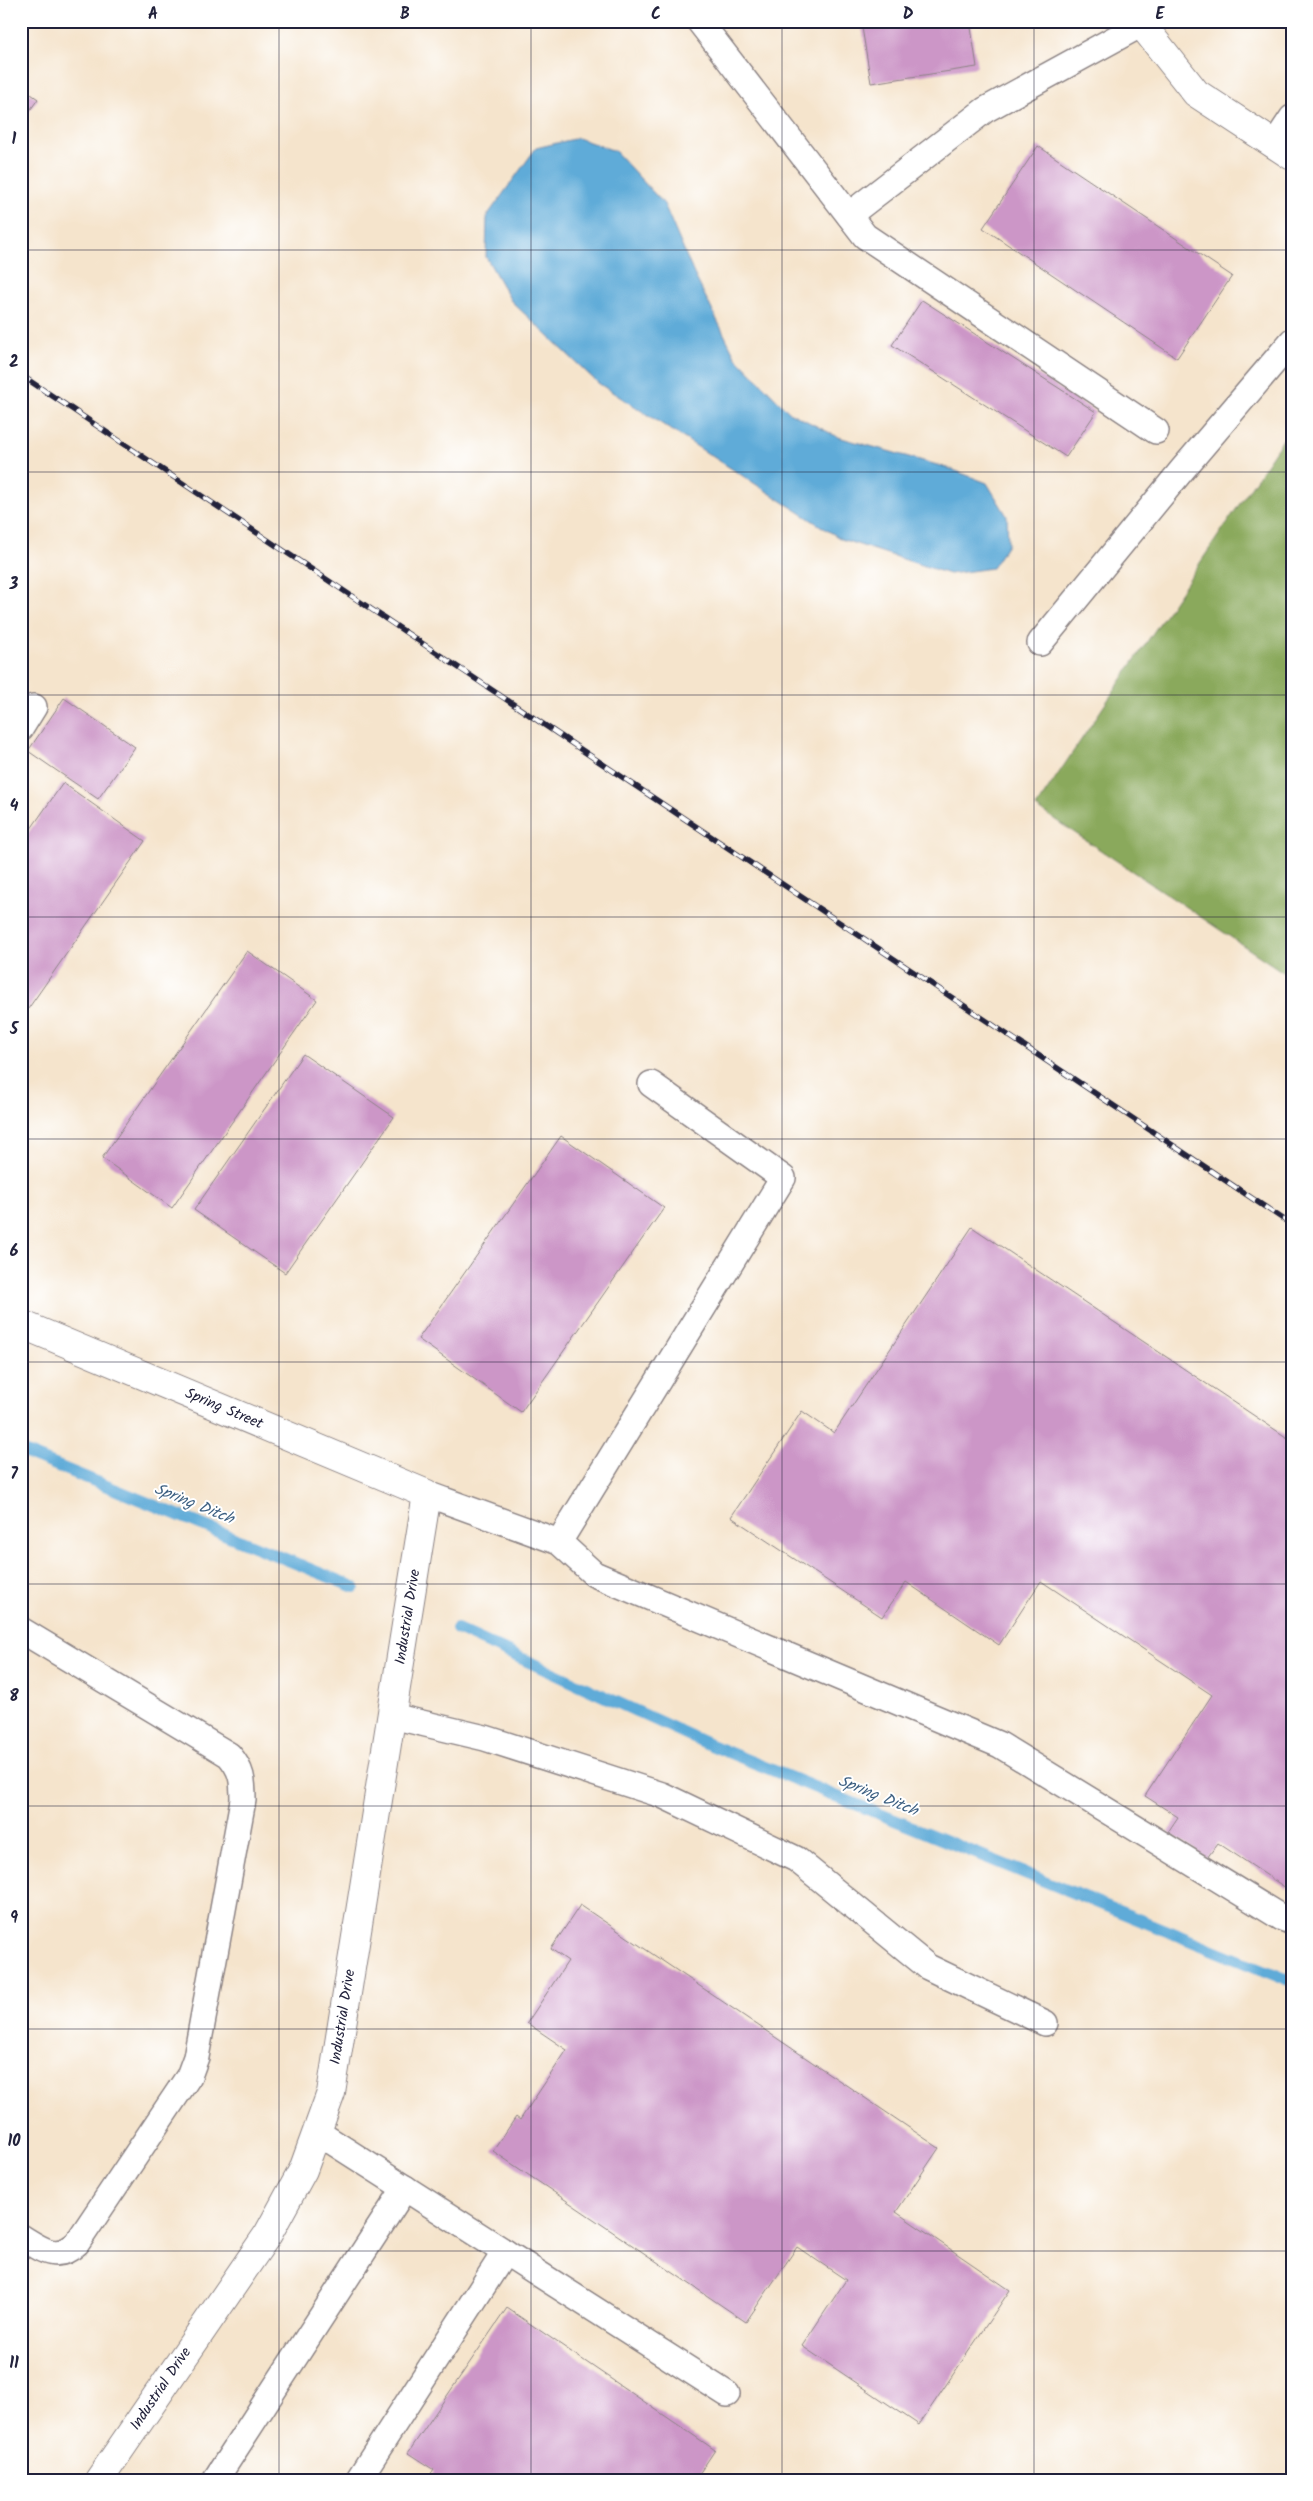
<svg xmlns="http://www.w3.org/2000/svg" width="1313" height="2501" font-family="Kalam,sans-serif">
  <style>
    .forest { fill: #8aa95c; stroke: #56664c }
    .water { fill: #5fabd8; stroke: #40668a }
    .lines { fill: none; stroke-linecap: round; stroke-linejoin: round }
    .stream { stroke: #5fabd8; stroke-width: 12 }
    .building { fill: #cc96c7 }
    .lane-casing { stroke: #8c8384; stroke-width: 28 }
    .street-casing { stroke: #8c8384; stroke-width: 30 }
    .lane { stroke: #fff; stroke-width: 25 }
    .street { stroke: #fff; stroke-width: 28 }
    .rail-casing { stroke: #22223b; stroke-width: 5.5 }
    .rail { stroke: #fff; stroke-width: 4; stroke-dasharray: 11; stroke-linecap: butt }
    .grid { fill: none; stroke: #22223b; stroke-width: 1; stroke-opacity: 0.55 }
    .labels { text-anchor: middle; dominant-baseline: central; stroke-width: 4; stroke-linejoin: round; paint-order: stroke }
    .street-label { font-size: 15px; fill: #22223b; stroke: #fff }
    .water-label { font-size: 16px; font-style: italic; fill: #3d6082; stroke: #fff }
    .neatline { fill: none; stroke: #22223b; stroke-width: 2 }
    .grid-label { font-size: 16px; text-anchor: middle; font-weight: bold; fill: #22223b }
  </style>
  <rect width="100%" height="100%" fill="#fff"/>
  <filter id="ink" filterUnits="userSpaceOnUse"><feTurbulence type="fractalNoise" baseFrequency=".02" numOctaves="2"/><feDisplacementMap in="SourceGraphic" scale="10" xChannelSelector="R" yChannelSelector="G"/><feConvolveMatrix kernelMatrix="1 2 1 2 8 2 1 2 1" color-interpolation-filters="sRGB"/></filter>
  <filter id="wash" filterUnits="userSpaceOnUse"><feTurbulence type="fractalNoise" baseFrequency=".0096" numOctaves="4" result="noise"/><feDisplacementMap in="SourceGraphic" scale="20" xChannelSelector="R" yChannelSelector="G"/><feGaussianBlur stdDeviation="1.12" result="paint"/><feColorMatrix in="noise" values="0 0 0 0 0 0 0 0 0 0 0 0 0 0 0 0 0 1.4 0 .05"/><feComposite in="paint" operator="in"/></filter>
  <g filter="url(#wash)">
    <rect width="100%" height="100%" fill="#f5e4cc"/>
    <!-- forest -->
    <path class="forest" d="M 1292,426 L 1292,978 L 1036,807 Z"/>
    <!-- water -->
    <path class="water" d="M 578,138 L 615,151 L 664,204 L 694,274 L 735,356 L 789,412 L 838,437 L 948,468 L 987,483 L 1007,516 L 1008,544 L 992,568 L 949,574 L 841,539 L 598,383 L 511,301 L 486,257 L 487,216 L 536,148 Z"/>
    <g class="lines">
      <!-- stream -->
      <g class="stream">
        <path d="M 21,1451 L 354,1587"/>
        <path d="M 457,1629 L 708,1744 L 1292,1982"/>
      </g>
    </g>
    <g id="blocks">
      <!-- building -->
      <g class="building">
        <path d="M 861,21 L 970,21 L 977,67 L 871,83 Z"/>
        <path d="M 21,87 L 38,99 L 21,123 Z"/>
        <path d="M 1038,146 L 1232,276 L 1177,358 L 983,228 Z"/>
        <path d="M 922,300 L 1096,412 L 1066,457 L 892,345 Z"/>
        <path d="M 64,698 L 135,747 L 98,799 L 28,751 Z"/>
        <path d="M 63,783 L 145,841 L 21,1019 L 21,843 Z"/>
        <path d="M 247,951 L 317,1000 L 172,1208 L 102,1158 Z"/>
        <path d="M 303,1054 L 394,1117 L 285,1273 L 194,1210 Z"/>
        <path d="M 561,1136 L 664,1208 L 521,1412 L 418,1339 Z"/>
        <path d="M 972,1227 L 1292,1441 L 1292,1879 L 1286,1888 L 1218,1843 L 1207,1858 L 1168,1832 L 1178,1817 L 1145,1796 L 1212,1695 L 1041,1581 L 999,1645 L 906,1582 L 882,1617 L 731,1517 L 802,1411 L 834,1433 Z"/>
        <path d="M 580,1905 L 939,2148 L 896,2212 L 1010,2290 L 919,2425 L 802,2346 L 846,2280 L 797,2247 L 746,2322 L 493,2151 L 516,2117 L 520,2120 L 567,2050 L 527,2023 L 568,1961 L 551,1949 Z"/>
        <path d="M 507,2308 L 715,2450 L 695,2480 L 427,2480 L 434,2470 L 408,2453 Z"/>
      </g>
    </g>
  </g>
  <g filter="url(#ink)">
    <use href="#blocks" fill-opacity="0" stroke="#8c8384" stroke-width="1"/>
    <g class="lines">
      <!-- lane casing -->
      <g class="lane-casing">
        <g id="lane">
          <path d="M 699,21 L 865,236 L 1156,431"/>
          <path d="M 1274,145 L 1292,118"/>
          <path d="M 849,215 L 985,110 L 1140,25"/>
          <path d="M 1040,643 L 1182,470 L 1292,341"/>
          <path d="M 21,728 L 34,707"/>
          <path d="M 427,1494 L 559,1542 L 594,1574 L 1000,1745 L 1282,1918 L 1292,1922"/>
          <path d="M 559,1542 L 783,1178 L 651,1084"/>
          <path d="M 21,1630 L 229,1755 C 242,1770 243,1780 243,1800 L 196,2057 L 189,2076 L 77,2243 C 57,2262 42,2250 21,2237"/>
          <path d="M 392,1716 L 485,1738 L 662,1795 L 796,1859 L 928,1967 L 1045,2023"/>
          <path d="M 317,2132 L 727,2394"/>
          <path d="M 215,2480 L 405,2188"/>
          <path d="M 358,2480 L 505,2252"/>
        </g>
      </g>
      <!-- street casing -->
      <g class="street-casing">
        <g id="street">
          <path d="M 1139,21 L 1196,93 L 1292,156"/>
          <path d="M 21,1324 L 427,1494 L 331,2093 L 303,2170 L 268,2234 L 99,2480"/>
        </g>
      </g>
      <!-- lane -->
      <use href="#lane" class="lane"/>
      <!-- street -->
      <use href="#street" class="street"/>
      <!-- rail casing -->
      <g class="rail-casing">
        <path id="rail" d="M 21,375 L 1292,1225"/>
      </g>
      <!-- rail -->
      <use href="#rail" class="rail"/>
    </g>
  </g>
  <!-- grid -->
  <path class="grid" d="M 279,21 L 279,2480M 531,21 L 531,2480M 782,21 L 782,2480M 1034,21 L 1034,2480M 21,250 L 1292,250M 21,472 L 1292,472M 21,695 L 1292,695M 21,917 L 1292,917M 21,1139 L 1292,1139M 21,1362 L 1292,1362M 21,1584 L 1292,1584M 21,1806 L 1292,1806M 21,2029 L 1292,2029M 21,2251 L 1292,2251"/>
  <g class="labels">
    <!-- street labels -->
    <g class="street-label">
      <text transform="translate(224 1409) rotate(23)">Spring Street</text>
      <text transform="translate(408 1617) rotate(-81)">Industrial Drive</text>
      <text transform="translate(343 2017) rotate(-81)">Industrial Drive</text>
      <text transform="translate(161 2389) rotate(-56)">Industrial Drive</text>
    </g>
    <!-- water labels -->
    <g class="water-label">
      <text transform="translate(194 1504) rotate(22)">Spring Ditch</text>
      <text transform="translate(878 1796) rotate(22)">Spring Ditch</text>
    </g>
  </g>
  <!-- margin -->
  <rect width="1313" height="2501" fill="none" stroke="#fff" stroke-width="55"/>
  <rect x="28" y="28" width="1258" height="2446" class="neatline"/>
  <g class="grid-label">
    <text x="153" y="19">A</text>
    <text x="405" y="19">B</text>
    <text x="656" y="19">C</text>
    <text x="908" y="19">D</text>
    <text x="1160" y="19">E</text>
    <text x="14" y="144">1</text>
    <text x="14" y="367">2</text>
    <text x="14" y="589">3</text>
    <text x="14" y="811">4</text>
    <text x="14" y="1034">5</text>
    <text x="14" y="1256">6</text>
    <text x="14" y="1479">7</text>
    <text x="14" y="1701">8</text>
    <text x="14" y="1923">9</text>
    <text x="14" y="2146">10</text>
    <text x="14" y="2368">11</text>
  </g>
</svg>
